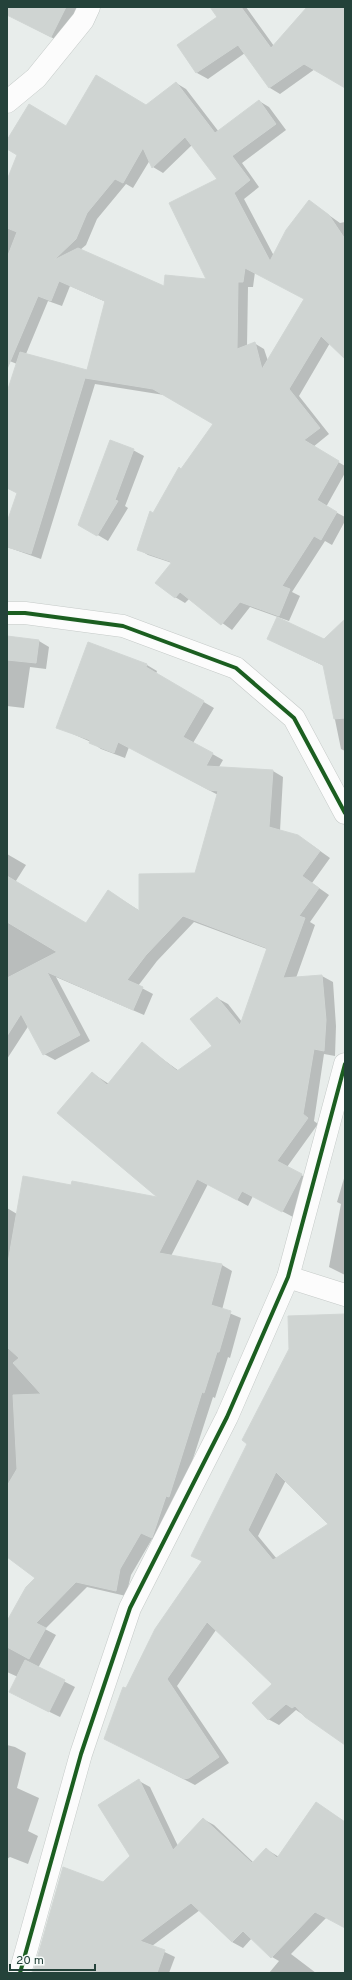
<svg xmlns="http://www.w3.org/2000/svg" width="352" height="1980" font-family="Overpass,sans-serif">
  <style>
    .shadow { fill: #0003; fill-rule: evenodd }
    .building { fill: #cfd4d2; stroke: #d1d6d4; fill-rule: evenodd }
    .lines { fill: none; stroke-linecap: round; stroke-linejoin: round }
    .street-casing { stroke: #c5cac8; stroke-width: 23 }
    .street { stroke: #fcfcfc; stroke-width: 22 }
    .cycleway-casing { stroke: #f7fbf9; stroke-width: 6 }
    .cycleway { stroke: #1b5e20; stroke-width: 4 }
  </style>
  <rect width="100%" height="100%" fill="#e8edeb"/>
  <!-- shadow -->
  <g class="shadow">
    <path d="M 7,7 L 83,7 L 64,44 L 7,14 Z"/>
    <path d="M 211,7 L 246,7 L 274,46 L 308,7 L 345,7 L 345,87 L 315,69 L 280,94 L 270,88 L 245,53 L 208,79 L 197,73 L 178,45 L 218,17 Z"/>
    <path d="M 176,83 L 186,89 L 219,132 L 259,101 L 269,107 L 286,130 L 242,163 L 259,187 L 244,199 L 274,256 L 309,201 L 340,223 L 345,222 L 345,357 L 330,343 L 299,396 L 329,434 L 313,447 L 345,466 L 345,473 L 326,507 L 345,517 L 345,521 L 332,545 L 325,541 L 292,592 L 300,596 L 289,621 L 250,607 L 232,630 L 189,599 L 185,603 L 175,597 L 172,563 L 148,555 L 138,549 L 154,514 L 181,470 L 215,424 L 164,395 L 95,384 L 41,559 L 7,547 L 7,525 L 18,493 L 7,488 L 7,396 L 17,364 L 7,360 L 7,183 L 18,154 L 7,147 L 7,142 L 146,106 ZM 192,145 L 219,180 L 208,280 L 165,288 L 80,250 L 86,245 L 97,219 L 126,184 L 133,188 L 150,160 L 153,167 L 163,173 ZM 255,272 L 305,299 L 268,361 L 264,349 L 254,343 L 247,346 L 248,287 L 253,287 ZM 70,286 L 106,302 L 87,371 L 26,354 L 48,301 L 62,306 Z"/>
    <path d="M 133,450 L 144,456 L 125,506 L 128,508 L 108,541 L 79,524 Z"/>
    <path d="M 345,621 L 345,751 L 341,749 L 324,666 L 278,644 L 324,640 Z"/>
    <path d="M 7,637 L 39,641 L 49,647 L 46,669 L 30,667 L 24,708 L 7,706 Z"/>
    <path d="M 147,665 L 157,671 L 156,674 L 214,708 L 193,743 L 223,760 L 219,767 L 273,771 L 283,777 L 280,831 L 309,843 L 330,858 L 312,883 L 329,895 L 310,922 L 315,925 L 296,978 L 322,976 L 333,982 L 336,1026 L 335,1056 L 324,1054 L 314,1121 L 318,1124 L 287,1167 L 312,1181 L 293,1217 L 253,1196 L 248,1206 L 208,1184 L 171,1256 L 222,1265 L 232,1271 L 222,1310 L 241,1318 L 230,1358 L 228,1357 L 215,1398 L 213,1397 L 179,1502 L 162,1543 L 152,1539 L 131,1575 L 126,1596 L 87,1587 L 45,1629 L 56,1635 L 38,1668 L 75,1687 L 60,1717 L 21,1698 L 18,1677 L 7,1672 L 7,1623 L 36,1578 L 7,1556 L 7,1208 L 17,1214 L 72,1186 L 160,1199 L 92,1073 L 109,1084 L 142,1044 L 179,1071 L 213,1046 L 217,998 L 228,1004 L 242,1022 L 267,949 L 194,922 L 157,961 L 138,986 L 153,994 L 144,1015 L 56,977 L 90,1041 L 55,1060 L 44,1054 L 29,1025 L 7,1059 L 7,903 L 86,924 L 108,891 L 140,911 L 196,874 L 218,795 L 129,747 L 125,758 L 101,749 L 91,742 L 57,727 Z"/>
    <path d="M 7,854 L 26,865 L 7,895 Z"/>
    <path d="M 345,1175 L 345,1275 L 329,1267 L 341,1204 L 337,1202 Z"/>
    <path d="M 345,1315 L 345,1743 L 296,1710 L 279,1725 L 268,1719 L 274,1684 L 216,1630 L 177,1686 L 229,1763 L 195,1785 L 106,1739 L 126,1689 L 203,1562 ZM 286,1480 L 330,1524 L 277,1559 L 258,1536 Z"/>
    <path d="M 7,1745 L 15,1747 L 26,1753 L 17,1788 L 39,1798 L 28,1831 L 38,1836 L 28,1864 L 10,1857 L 7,1859 Z"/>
    <path d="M 139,1781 L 150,1787 L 178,1846 L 203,1819 L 214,1825 L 254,1863 L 266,1849 L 279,1857 L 316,1803 L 345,1822 L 345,1927 L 327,1917 L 291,1954 L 316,1973 L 269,1973 L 279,1961 L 272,1957 L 252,1938 L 243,1948 L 232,1942 L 200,1910 L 152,1946 L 175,1957 L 169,1973 L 34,1973 L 103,1883 L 131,1857 Z"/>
  </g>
  <!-- building -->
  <g class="building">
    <path d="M 7,7 L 66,7 L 51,37 L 7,15 Z"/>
    <path d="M 210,7 L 241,7 L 271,48 L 307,7 L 345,7 L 345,88 L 304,64 L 269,88 L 238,45 L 196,73 L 177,45 L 217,17 Z"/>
    <path d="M 96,75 L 146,105 L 176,82 L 215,133 L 259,100 L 276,124 L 232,156 L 250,180 L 234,193 L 270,261 L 286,230 L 309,200 L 329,215 L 345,239 L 345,359 L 321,336 L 289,389 L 320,428 L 304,440 L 339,461 L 317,500 L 337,512 L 321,540 L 314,536 L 282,586 L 290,589 L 279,616 L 240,602 L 221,625 L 180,592 L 175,598 L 155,583 L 172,562 L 137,550 L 150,511 L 153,513 L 179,467 L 181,469 L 213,424 L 153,389 L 85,378 L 31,554 L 7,547 L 7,522 L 17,493 L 7,488 L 7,392 L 20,352 L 87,370 L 105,301 L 59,281 L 51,301 L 38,296 L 7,369 L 7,258 L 17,232 L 7,228 L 7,180 L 17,155 L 7,149 L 7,140 L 29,104 L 66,126 ZM 185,137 L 217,179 L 169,203 L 206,279 L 165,275 L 164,286 L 78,248 L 54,260 L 76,239 L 87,213 L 115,179 L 123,183 L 143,148 L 152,168 ZM 245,268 L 304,299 L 262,369 L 255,342 L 237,349 L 238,282 L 243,282 Z"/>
    <path d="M 110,440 L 134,449 L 115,500 L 118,501 L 97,536 L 78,525 Z"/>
    <path d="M 277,617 L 324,639 L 345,619 L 345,718 L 334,719 L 323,665 L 267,639 Z"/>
    <path d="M 7,636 L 39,640 L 36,663 L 7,660 Z"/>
    <path d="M 88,642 L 147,664 L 146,667 L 204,701 L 183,737 L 213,753 L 206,766 L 273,770 L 269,827 L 298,835 L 320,851 L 302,876 L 319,888 L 299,916 L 305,918 L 283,978 L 322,975 L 326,1020 L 324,1051 L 314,1049 L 303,1114 L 308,1118 L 277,1161 L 302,1174 L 282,1212 L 242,1191 L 237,1200 L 197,1179 L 159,1253 L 222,1264 L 211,1305 L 231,1311 L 219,1352 L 217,1352 L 204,1393 L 202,1392 L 169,1497 L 166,1496 L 152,1538 L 141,1533 L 120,1569 L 116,1591 L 76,1582 L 36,1623 L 46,1628 L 29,1659 L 7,1647 L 7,1621 L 26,1587 L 35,1578 L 7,1557 L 7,1486 L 17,1469 L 13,1395 L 41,1394 L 13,1363 L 19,1358 L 7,1347 L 7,1268 L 23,1176 L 71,1185 L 72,1181 L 157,1197 L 57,1113 L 92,1072 L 107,1085 L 142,1042 L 177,1071 L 212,1046 L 190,1019 L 217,997 L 240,1025 L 267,948 L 183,916 L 146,955 L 127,980 L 143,987 L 133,1010 L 47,972 L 80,1035 L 43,1055 L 21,1014 L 7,1036 L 7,978 L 57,952 L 7,922 L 7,876 L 86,923 L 108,890 L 139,911 L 139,874 L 195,873 L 218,791 L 209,790 L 118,742 L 114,753 L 89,743 L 90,740 L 56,728 Z"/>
    <path d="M 345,1314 L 345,1745 L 305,1717 L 295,1706 L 292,1708 L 286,1704 L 268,1720 L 252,1703 L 272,1684 L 207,1622 L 167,1679 L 219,1757 L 189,1778 L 184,1779 L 104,1739 L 123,1687 L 126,1688 L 155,1629 L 202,1561 L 191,1556 L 247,1444 L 242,1440 L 289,1349 L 288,1316 ZM 276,1472 L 328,1524 L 273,1560 L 248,1530 Z"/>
    <path d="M 25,1660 L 65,1680 L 49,1712 L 9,1692 Z"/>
    <path d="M 139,1779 L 173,1850 L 203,1818 L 252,1863 L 266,1848 L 277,1858 L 316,1802 L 345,1822 L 345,1928 L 315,1912 L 271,1958 L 243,1931 L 232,1942 L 191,1903 L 140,1941 L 165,1950 L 157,1973 L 33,1973 L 63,1867 L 103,1882 L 130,1856 L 98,1805 Z"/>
  </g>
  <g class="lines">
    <!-- street casing -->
    <g class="street-casing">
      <g id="street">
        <path d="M 7,102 L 36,78 L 83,20 L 89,7"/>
        <path d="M 7,613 L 25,613 L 123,626 L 236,668 L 294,718 L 345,813"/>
        <path d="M 288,1277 L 345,1295"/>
        <path d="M 20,1973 L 81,1754 L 130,1608 L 227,1417 L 288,1277 L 345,1064"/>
      </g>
    </g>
    <!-- street -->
    <use href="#street" class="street"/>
    <!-- cycleway casing -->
    <g class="cycleway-casing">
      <g id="cycleway">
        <path d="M 7,613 L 25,613 L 123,626 L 236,668 L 294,718 L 345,813"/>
        <path d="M 20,1973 L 81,1754 L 130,1608 L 227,1417 L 288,1277 L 345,1064"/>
      </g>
    </g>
    <!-- cycleway -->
    <use href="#cycleway" class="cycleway"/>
  </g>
  <!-- border -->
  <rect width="352" height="1980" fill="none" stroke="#24423a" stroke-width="16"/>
  <!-- scale -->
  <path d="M10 1964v6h85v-6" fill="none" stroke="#24423a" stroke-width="2"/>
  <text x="16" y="1964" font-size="12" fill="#24423a" stroke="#f7fbf9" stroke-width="3" paint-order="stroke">20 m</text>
</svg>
